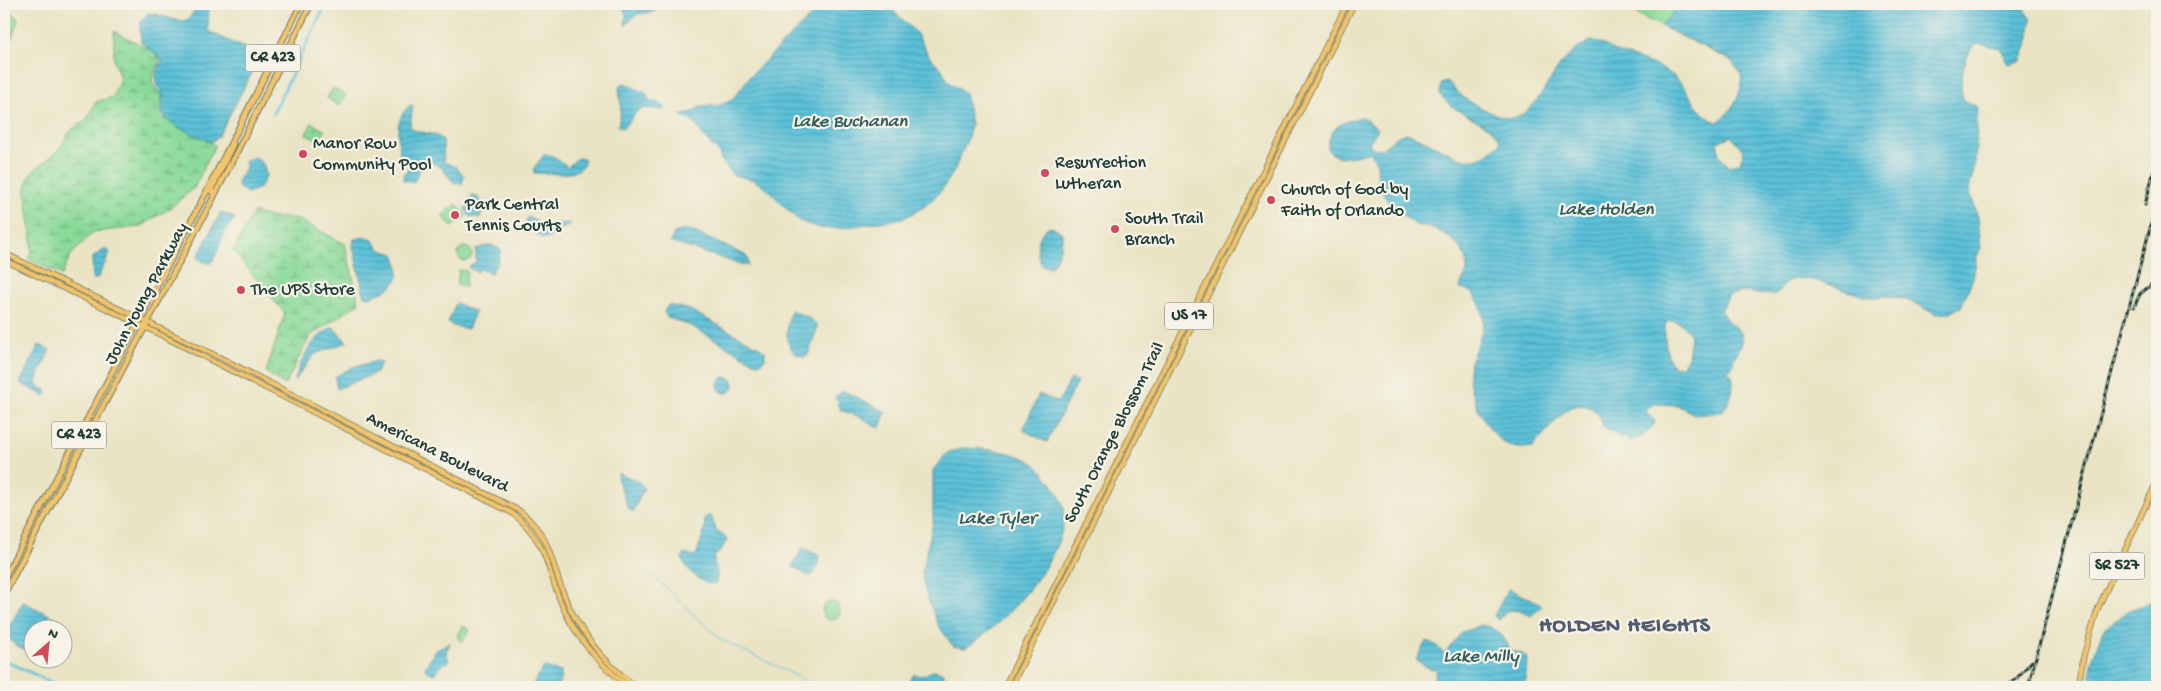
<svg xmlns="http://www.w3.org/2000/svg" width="2161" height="691" font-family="'Gochi Hand',sans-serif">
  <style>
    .green { fill: #8ada99; stroke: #548c66 }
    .wetland { fill: url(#wetland-marsh); stroke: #548c66 }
    .cemetery { fill: url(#cemetery-stones); stroke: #548c66 }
    .park { fill: url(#park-crowns); stroke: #548c66 }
    .water { fill: url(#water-rules); stroke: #3d7f86; fill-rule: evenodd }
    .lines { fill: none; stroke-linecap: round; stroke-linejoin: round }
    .stream { stroke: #5bc1d9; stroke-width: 1 }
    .canal { stroke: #5bc1d9; stroke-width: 3 }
    .major-casing { stroke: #667767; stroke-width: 6 }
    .highway-casing { stroke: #667767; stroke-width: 7 }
    .major { stroke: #f2c36a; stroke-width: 4.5 }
    .highway { stroke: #f2c36a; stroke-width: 5 }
    .rail-casing { stroke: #1f3d34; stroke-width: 3 }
    .rail { stroke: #f7f3e8; stroke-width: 1; stroke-dasharray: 4; stroke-linecap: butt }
    .poi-dot { fill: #d1495b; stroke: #f7f3e8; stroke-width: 2 }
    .labels { text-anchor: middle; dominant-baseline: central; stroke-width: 4.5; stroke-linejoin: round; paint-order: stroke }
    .shield { fill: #f7f3e8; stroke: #60746a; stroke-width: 1 }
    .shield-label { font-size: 16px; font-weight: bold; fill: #1f3d34 }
    .poi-label { font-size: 18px; fill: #1f3d34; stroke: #f7f3e8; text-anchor: start }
    .street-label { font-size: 18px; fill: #1f3d34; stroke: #f7f3e8 }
    .water-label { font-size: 19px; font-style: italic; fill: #2e5e5d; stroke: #f7f3e8 }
    .district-label { font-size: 22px; font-weight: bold; letter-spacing: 1px; fill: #525c71; stroke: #f7f3e8 }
  </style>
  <defs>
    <pattern id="wetland-marsh" width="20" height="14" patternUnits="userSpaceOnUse" patternTransform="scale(1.25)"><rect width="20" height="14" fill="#8ada99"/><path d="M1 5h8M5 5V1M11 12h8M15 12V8" fill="none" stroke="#70b27e"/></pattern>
    <pattern id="cemetery-stones" width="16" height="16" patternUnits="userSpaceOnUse" patternTransform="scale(1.25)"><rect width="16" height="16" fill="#8ada99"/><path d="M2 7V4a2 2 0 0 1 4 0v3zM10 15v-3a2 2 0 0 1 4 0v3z" fill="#70b27e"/></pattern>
    <pattern id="park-crowns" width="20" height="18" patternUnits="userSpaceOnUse" patternTransform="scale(1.25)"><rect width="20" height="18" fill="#8ada99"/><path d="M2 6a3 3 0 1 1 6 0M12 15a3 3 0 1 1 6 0" fill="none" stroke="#70b27e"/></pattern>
    <pattern id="water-rules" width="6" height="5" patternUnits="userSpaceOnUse" patternTransform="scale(1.25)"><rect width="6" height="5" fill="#5bc1d9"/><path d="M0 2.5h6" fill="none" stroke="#4b9eb1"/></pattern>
  </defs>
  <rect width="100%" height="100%" fill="#f7f3e8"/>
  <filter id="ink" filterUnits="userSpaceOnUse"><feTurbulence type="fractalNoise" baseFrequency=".02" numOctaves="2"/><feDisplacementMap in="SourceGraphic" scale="10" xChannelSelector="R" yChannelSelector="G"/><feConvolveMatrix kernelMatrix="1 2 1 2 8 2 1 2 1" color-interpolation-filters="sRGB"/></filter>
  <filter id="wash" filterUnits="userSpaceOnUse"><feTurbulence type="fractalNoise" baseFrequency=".0096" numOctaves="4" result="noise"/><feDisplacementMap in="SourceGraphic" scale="20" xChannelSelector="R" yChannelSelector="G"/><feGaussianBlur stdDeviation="1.12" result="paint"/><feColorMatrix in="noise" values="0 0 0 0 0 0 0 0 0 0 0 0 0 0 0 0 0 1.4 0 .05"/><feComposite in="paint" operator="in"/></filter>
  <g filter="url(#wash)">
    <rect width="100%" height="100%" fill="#eae4c5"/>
    <!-- green -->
    <g class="green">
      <path d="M 1616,4 L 1768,4 L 1738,64 Z"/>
      <path d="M 457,204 L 466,216 L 452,227 L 443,215 Z"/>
      <circle cx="465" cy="254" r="7"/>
      <path d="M 459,270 L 467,271 L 465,287 L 457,285 Z"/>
      <circle cx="831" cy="611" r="9"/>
    </g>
    <!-- wetland -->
    <g class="wetland">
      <path d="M 4,10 L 14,14 L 18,20 L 9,46 L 4,52 Z"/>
      <path d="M 114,31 L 151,50 L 160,59 L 152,79 L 153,85 L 162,95 L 160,112 L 162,117 L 215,145 L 194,188 L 169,209 L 139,227 L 93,232 L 71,255 L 62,275 L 28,259 C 40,244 20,201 28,180 C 32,167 50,161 58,150 C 71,134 65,131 86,121 L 96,102 L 113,97 L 120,78 L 114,61 Z"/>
      <path d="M 254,212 L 272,218 L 295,218 L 345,244 L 359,303 L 310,336 L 285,385 L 266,372 L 285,313 L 233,251 Z"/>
    </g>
    <!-- cemetery -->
    <path class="cemetery" d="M 2105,552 L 2115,557 L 2106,574 L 2097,569 Z"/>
    <!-- park -->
    <g class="park">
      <path d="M 333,88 L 346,95 L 339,106 L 327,98 Z"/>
      <path d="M 312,123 L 325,131 L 319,141 L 306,134 Z"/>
      <path d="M 463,626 L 470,630 L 462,642 L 457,638 Z"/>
    </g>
    <!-- water -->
    <g class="water">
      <path d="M 199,4 L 209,4 L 208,31 L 249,50 L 254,55 L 255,67 L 218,137 L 211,142 C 200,137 167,124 163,114 C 159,102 169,99 156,85 L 156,75 L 162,59 L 141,42 L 140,23 L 148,13 C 161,14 177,23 188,20 Z"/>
      <path d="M 621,4 L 683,4 L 673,8 L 661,6 L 653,12 L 637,14 L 625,26 L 626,13 Z"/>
      <path d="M 833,4 L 879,4 L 894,11 L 917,34 L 929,56 L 941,68 L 949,82 L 965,93 L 971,123 L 968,138 L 954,171 L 942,190 L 924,207 L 904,218 L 841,228 L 820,228 L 799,221 L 764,186 L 753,180 L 733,175 L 722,161 L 718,151 L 709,143 L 693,122 L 682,116 L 681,114 L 690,113 L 700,107 L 721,105 L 732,100 L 751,75 L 813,14 Z"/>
      <path d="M 1678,4 L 2029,4 L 2024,10 L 2031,19 L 2030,38 L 2021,61 L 2009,64 L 2000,48 L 1977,43 C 1964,51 1957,88 1964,101 L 1978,107 L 1975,165 L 1969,190 L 1978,217 L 1981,248 L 1977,256 L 1973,278 L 1961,307 L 1948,313 L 1936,314 C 1920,305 1906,298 1887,296 C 1879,296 1871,298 1864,296 C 1848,292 1809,275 1794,279 C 1785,281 1782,291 1773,295 L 1744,292 L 1729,295 L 1721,311 C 1732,336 1756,324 1733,360 L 1734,365 L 1727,371 L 1732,375 C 1735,387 1731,402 1722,412 L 1696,415 L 1677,405 L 1653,404 L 1646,410 L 1648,415 L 1655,421 C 1653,429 1640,440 1631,440 C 1625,439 1611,432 1606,429 C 1602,427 1602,423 1601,419 C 1594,404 1577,401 1565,411 L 1532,447 C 1525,448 1516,449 1510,446 C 1489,437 1467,394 1469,371 C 1472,346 1493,326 1478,301 C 1473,293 1468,289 1460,288 C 1461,281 1467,276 1467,270 C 1468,243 1437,226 1416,225 L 1390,205 L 1378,183 L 1377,163 L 1370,152 C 1358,156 1337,162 1328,150 C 1328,127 1343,121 1363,117 L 1378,129 L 1369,143 L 1372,148 L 1382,149 L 1398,136 L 1407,133 C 1418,138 1429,142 1439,148 C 1465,161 1474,166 1499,145 L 1500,140 C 1489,119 1454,116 1440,94 L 1441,84 L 1446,82 C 1453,85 1456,92 1463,97 C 1474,105 1490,113 1504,117 C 1529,126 1548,80 1561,64 C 1570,54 1580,46 1591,41 C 1603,42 1609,49 1620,53 C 1638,60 1661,65 1676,78 C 1690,91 1699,118 1718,122 C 1732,111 1743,93 1742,76 L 1731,60 L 1661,26 L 1678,8 ZM 1731,136 L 1744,151 L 1740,163 L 1729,166 L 1719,156 L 1718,142 ZM 1667,321 C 1678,319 1686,327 1691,336 L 1688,357 L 1682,367 L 1673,366 C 1667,360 1662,329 1667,321 Z"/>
      <path d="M 624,83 L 647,94 L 647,98 L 653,102 L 659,103 L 666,108 L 664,110 C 632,106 643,108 623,128 L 618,126 L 621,110 L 619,87 Z"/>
      <path d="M 410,105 L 413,106 L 410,127 C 420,136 432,130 443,140 L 444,162 L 456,167 L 464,175 L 462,184 L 453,182 L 441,167 L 427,160 L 419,164 L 419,171 L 414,182 L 403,180 L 404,173 L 408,171 L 409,161 L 400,154 C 397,135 395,119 410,105 Z"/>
      <path d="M 545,154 L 553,156 L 568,167 L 577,158 L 585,159 C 583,179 549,173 534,173 L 533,169 Z"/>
      <path d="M 255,157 L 264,165 L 266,176 L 260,188 L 247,193 L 238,187 L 237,181 L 244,171 L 245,161 Z"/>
      <path d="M 472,195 L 479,198 L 485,207 L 480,218 L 469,216 L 465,209 Z"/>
      <path d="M 221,212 L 235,218 L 225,232 L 213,261 L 209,264 L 197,258 Z"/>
      <path d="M 528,217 L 543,225 L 571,223 L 547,239 C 537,236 528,231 526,220 Z"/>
      <path d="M 1048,227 L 1057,229 L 1062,233 C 1063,246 1057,258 1050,268 L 1042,265 C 1035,253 1036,236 1048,227 Z"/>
      <path d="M 687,229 L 745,255 L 748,259 L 748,265 L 743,265 L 670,242 L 674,233 Z"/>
      <path d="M 365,237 L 371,238 L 381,250 L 394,254 C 403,273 399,285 380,293 C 374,295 371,298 365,296 L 363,290 L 353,247 L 354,239 Z"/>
      <path d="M 491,245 L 501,250 L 498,262 L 491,273 L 480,269 L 477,272 L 469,268 L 469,266 L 476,262 L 476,249 Z"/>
      <path d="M 105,249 L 110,252 L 109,255 L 97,279 L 93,279 L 92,258 Z"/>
      <path d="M 456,303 L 475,312 L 468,329 L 453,326 L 448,322 Z"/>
      <path d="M 668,305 L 690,310 L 759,347 L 765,351 L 765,359 L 761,363 L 756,363 L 693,327 L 667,317 L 664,312 Z"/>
      <path d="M 791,310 L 811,319 L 818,326 L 809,353 L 804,357 C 782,352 786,327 791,310 Z"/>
      <path d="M 333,327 L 347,342 L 315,354 L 295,380 C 302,357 311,339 333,327 Z"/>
      <path d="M 39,345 L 50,350 L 35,383 L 47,391 L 45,396 L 20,383 Z"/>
      <path d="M 377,361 L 381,363 L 376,373 L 337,389 L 335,377 L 353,367 Z"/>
      <circle cx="726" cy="385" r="8"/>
      <path d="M 1071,379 L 1077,382 L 1047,442 L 1023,430 L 1039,394 L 1058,402 Z"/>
      <path d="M 844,391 L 886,412 L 880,427 L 876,427 L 861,417 L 840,410 L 841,407 L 837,405 L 839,402 L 835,399 L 837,395 Z"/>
      <path d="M 963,448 C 984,449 1007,450 1027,459 C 1036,463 1043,472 1049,480 C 1055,488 1063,500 1064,510 C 1068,556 1003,626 965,648 L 953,646 L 938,625 L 925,591 L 922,573 L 933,522 L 933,470 L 947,453 Z"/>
      <path d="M 619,473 L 639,482 L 644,488 L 633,512 L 628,508 L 617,477 Z"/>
      <path d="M 707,516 L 711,516 L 717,532 L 724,535 L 727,540 L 720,552 L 715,555 C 711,565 721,572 716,583 C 703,587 686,570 682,558 L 684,554 L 694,556 L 697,553 L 705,529 L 704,518 Z"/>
      <path d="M 803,548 L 820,556 L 819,564 L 813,575 L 809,576 L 792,566 Z"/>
      <path d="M 1508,589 L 1540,603 L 1541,607 L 1531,616 L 1521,611 L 1508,610 L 1499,620 L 1494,616 Z"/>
      <path d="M 2157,599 L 2157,687 L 2094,687 L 2091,678 L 2091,663 L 2103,630 L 2126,612 Z"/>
      <path d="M 23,602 L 64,622 L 63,631 L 62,628 L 32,628 L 32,653 C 23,648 8,644 6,632 Z"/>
      <path d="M 1482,625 C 1498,628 1504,637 1511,651 L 1521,653 L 1527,658 L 1526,680 L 1523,686 L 1432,687 L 1437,668 L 1430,669 L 1416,660 L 1426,641 L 1436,645 L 1444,654 L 1462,632 Z"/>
      <path d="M 450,643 L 446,652 L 449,662 L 443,664 L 434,674 L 426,670 L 425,668 L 436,650 Z"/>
      <path d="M 544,667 L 561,672 L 561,679 L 557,687 L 531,687 Z"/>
      <path d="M 935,670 L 944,673 L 942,687 L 922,687 L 909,681 L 914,674 L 921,676 Z"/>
    </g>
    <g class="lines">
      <!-- stream -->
      <path class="stream" d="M 650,573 L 720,639 L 819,687"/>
      <!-- canal -->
      <g class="canal">
        <path d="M 273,113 L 326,4"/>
        <path d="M 4,660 L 61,687"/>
      </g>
    </g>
  </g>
  <g filter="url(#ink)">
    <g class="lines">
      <!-- major casing -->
      <g class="major-casing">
        <g id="major">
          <path d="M 4,253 L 223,359 L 520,511 C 550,536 549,554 561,587 C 576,628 602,662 637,687"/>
          <path d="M 4,260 L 145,327 L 512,513 C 548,541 546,568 562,605 C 576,639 600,665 629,687"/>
          <path d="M 1004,687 L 1347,4"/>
          <path d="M 1011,687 L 1354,4"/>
          <path d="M 2078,687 L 2084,654 L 2098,608 L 2157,481"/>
        </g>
      </g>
      <!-- highway casing -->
      <g class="highway-casing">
        <g id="highway">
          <path d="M 214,195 L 211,190 L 233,144"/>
          <path d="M 4,578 L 208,189 L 301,4"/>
          <path d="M 4,594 L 220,185 L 311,4"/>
        </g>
      </g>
      <!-- major -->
      <use href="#major" class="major"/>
      <!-- highway -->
      <use href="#highway" class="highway"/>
      <!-- rail casing -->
      <g class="rail-casing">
        <g id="rail">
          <path d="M 2145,205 L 2157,159"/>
          <path d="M 2134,307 L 2140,294 L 2157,280"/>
          <path d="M 2002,687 L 2016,679 L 2032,661"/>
          <path d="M 2028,687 L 2157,202"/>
        </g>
      </g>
      <!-- rail -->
      <use href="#rail" class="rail"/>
    </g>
  </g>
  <!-- markers -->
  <g class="poi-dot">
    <circle cx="303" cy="154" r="5"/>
    <circle cx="1045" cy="173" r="5"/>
    <circle cx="1271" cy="200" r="5"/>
    <circle cx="455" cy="215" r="5"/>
    <circle cx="1115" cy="229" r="5"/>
    <circle cx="241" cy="290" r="5"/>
  </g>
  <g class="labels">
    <!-- shield labels -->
    <g class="shield">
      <rect x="245.5" y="44.5" width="55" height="27" rx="4"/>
      <rect x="1165" y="302.5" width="48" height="27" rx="4"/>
      <rect x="51.5" y="421.5" width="55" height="27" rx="4"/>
      <rect x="2089.5" y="552.5" width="55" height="27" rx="4"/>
    </g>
    <g class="shield-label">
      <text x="273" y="58">CR 423</text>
      <text x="1189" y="316">US 17</text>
      <text x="79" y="435">CR 423</text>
      <text x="2117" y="566">SR 527</text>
    </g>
    <!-- poi labels -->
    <g class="poi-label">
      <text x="313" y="144">Manor Row<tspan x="313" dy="21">Community Pool</tspan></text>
      <text x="1055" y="163">Resurrection<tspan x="1055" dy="21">Lutheran</tspan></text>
      <text x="1281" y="190">Church of God by<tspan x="1281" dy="21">Faith of Orlando</tspan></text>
      <text x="465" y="205">Park Central<tspan x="465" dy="21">Tennis Courts</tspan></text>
      <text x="1125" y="219">South Trail<tspan x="1125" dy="21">Branch</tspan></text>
      <text x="251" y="290">The UPS Store</text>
    </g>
    <!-- street labels -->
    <g class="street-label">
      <text transform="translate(147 294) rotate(-62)">John Young Parkway</text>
      <text transform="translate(1115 433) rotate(-63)">South Orange Blossom Trail</text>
      <text transform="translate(437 453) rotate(27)">Americana Boulevard</text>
    </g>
    <!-- water labels -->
    <g class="water-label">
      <text x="850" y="122">Lake Buchanan</text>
      <text x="1606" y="210">Lake Holden</text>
      <text x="997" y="519">Lake Tyler</text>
      <text x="1481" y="657">Lake Milly</text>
    </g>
    <!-- district labels -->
    <g class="district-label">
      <text x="1625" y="627">HOLDEN HEIGHTS</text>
    </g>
  </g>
  <!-- margin -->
  <rect width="2161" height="691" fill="none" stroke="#f7f3e8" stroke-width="20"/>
  <!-- north arrow -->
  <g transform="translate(48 644) rotate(27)"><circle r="24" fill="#f7f3e8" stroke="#a1aaa0"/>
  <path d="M0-4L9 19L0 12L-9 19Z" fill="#d1495b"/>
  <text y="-8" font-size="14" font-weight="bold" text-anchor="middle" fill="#1f3d34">N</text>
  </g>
</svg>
